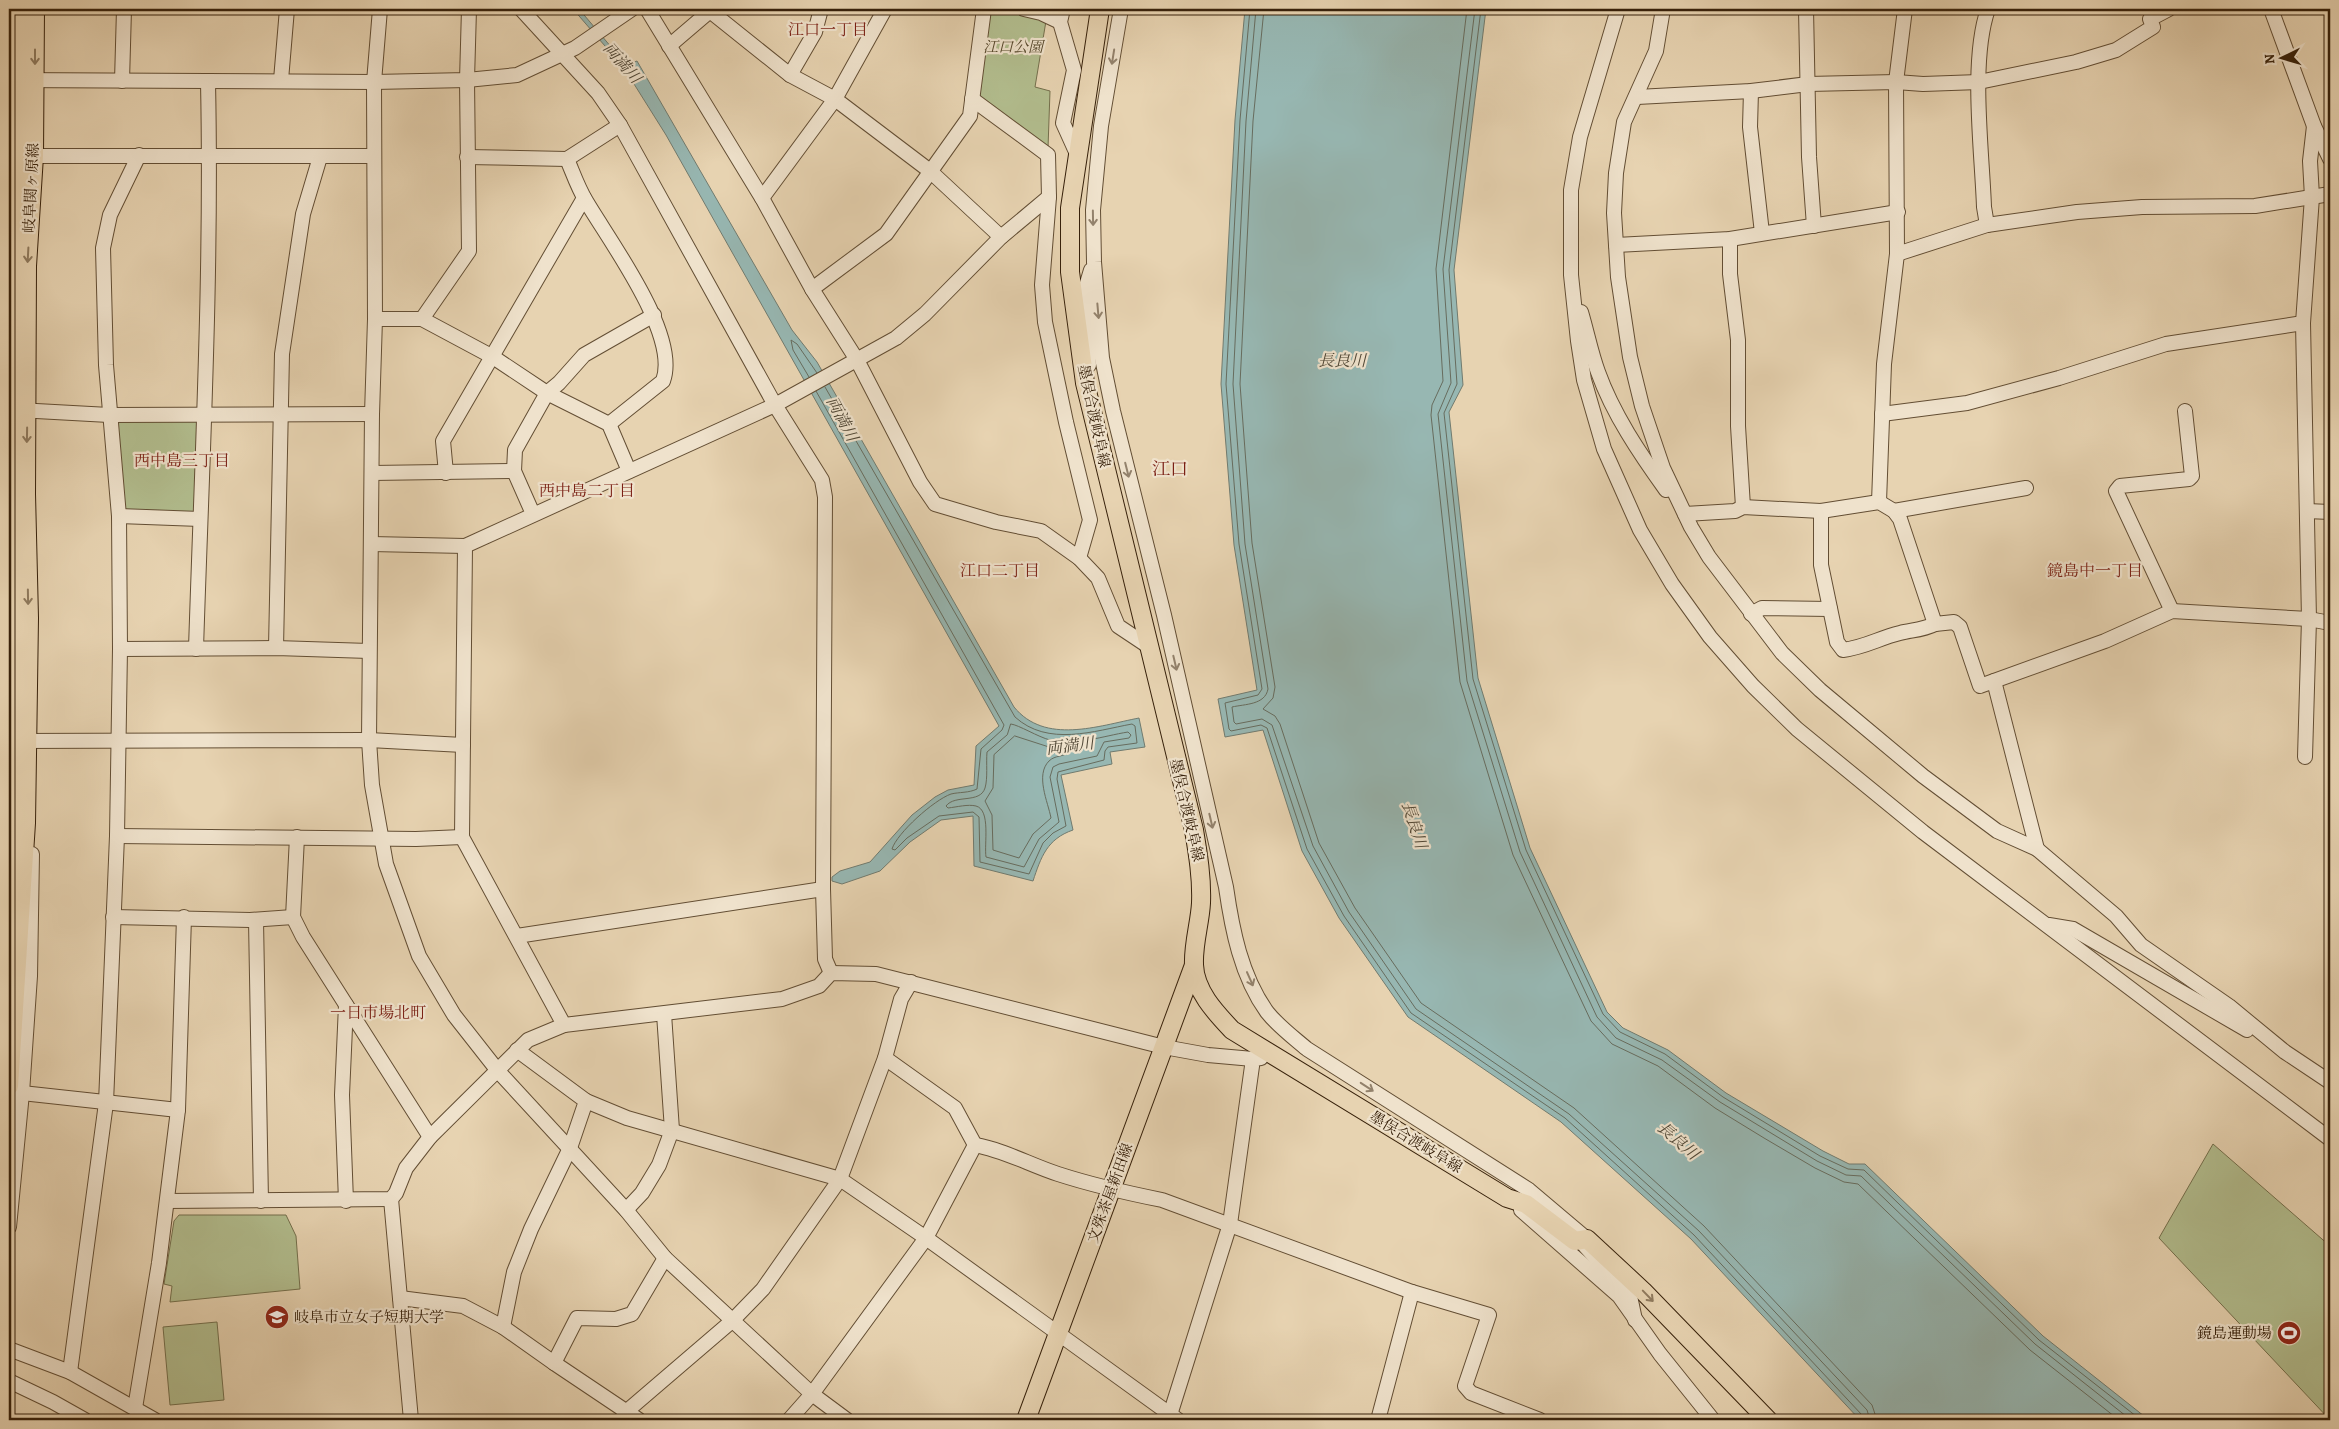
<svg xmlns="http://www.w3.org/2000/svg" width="2339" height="1429" font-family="Alegreya,'Noto Serif JP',serif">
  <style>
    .green { fill: #b2bd8e; stroke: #746f4c }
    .water { fill: #97b7b2; stroke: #717b6f }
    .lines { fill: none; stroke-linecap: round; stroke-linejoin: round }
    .shore { stroke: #676c5e; stroke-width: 1 }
    .minor-casing { stroke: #634e34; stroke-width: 16 }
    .major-casing { stroke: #37210b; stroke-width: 20 }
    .minor { stroke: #efe2cc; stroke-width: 14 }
    .major { stroke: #e7d3b1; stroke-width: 18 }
    .oneway { stroke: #8f7a5e }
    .oneway2 { stroke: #93826c }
    .labels { text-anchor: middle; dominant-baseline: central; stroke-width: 4.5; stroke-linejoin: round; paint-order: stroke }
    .park-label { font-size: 15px; font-style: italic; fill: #56482c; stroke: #efe2cc }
    .street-label { font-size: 15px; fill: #37210b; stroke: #efe2cc }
    .poi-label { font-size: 15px; fill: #37210b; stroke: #efe2cc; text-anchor: start }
    .neighbourhood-label { font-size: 16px; fill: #7a1f14; stroke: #efe2cc }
    .water-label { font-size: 16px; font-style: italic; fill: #4f4635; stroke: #efe2cc }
    .quarter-label { font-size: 18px; fill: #7a1f14; stroke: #efe2cc }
  </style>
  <rect width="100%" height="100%" fill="#e7d3b1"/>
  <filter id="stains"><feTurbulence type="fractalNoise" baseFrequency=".004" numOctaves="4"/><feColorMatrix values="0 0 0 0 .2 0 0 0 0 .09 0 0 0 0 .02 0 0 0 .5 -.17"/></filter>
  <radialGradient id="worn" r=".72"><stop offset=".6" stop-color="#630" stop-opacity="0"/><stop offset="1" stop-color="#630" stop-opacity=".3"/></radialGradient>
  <!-- green -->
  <g class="green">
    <path d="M 989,9 L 998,9 L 1046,21 L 1035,87 L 1050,91 L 1048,148 L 978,98 Z"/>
    <path d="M 118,415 L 201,419 L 198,515 L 117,513 Z"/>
    <path d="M 2213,1144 L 2330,1246 L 2330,1420 L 2159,1238 Z"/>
    <path d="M 179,1215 L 286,1215 L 296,1236 L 300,1289 L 170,1302 L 172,1286 L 164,1284 L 174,1221 Z"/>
    <path d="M 217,1322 L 224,1400 L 170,1405 L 163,1327 Z"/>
  </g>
  <!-- water -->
  <g class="water">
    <path d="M 573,9 L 579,9 L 612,48 L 632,63 L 637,61 L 792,330 L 817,362 L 1014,707 C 1045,745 1098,726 1139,718 L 1145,747 L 1110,752 L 1112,764 L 1061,775 L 1073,830 C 1047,839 1041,857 1033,881 L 974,866 L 973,816 L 941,820 L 910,842 L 880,871 L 842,884 L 832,881 L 832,877 L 840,871 L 870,862 L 912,815 L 935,797 L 948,790 L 974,785 L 976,746 L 999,726 L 666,135 L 624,68 Z"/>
    <path d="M 1245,9 L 1486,9 L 1454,270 L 1463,385 L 1449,412 L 1478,678 L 1530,848 L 1607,1012 L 1623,1028 L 1668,1050 L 1726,1093 L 1823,1151 L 1849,1164 L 1865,1164 L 2043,1336 L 2149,1420 L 1860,1420 L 1691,1239 L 1561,1122 L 1408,1017 L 1339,918 L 1302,851 L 1263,730 L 1225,737 L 1218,699 L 1257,690 L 1234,545 L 1221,384 L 1235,120 Z"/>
  </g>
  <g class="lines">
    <!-- shore -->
    <g class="shore">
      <path d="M 1250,9 L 1240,120 L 1226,384 L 1239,544 L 1262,689 L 1258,695 L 1225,703 L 1229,729 L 1231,731 L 1261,725 L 1267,728 L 1307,849 L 1344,916 L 1411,1013 L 1565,1118 L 1694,1235 L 1862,1415 L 1864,1420"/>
      <path d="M 1256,9 L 1246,121 L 1233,384 L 1245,544 L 1268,689 C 1265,705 1245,704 1232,707 L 1234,722 L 1236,724 L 1262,719 L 1272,725 L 1313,846 L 1349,912 L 1416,1009 L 1569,1114 L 1699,1231 L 1867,1410 L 1870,1420"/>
      <path d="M 1264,9 L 1253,121 L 1240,384 L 1252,543 L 1275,687 L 1273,698 L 1263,709 L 1275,716 L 1280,724 L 1319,843 L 1355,908 L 1421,1003 L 1574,1108 L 1704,1226 L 1872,1405 L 1877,1420"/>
      <path d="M 1467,9 L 1436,269 L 1443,381 L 1432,405 L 1431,415 L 1460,682 L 1513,855 L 1591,1021 L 1612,1044 L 1658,1066 L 1715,1108 L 1764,1138 L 1815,1168 L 1844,1182 L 1858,1184 L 2030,1350 L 2119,1420"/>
      <path d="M 1475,9 L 1443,269 L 1451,383 L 1438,414 L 1467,681 L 1520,852 L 1597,1017 L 1616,1038 L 1662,1060 L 1720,1102 L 1817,1161 L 1846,1175 L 1861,1176 L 2035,1344 L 2131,1420"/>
      <path d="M 1481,9 L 1449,270 L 1457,384 L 1444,413 L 1473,679 L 1526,850 L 1603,1014 L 1620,1032 L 1665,1054 L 1723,1097 L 1820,1156 L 1848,1169 L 1864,1170 L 2039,1340 L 2141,1420"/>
      <path d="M 809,377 L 793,350 L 791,340 L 797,344 L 817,373"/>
      <path d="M 816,391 L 1004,725 L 1002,730 L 981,749 L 977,789 C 969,793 959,792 951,794 C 934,800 897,833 892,849 L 895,850 L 907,838 L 939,816 L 973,812 L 979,817 L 980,862 L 1029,874 L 1043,843 L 1053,833 L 1066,826 L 1057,779 L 1058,772 L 1104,760 L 1105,751 L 1108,747 L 1137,743 L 1135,726 L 1132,724 C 1094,731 1048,747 1015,717 L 825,387"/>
      <path d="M 1011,724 C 1019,725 1038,737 1050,740 C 1076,746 1103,736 1128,732 L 1131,735 L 1129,738 L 1104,742 L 1097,756 L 1059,764 L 1053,767 L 1050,777 L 1059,822 L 1039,839 L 1024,867 L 986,857 C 984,844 991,810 976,806 C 968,804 957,807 948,808 L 946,806 C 955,794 980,804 985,788 C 988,778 986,763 987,752 L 1007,735 Z"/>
      <path d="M 1015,736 L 1049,747 L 1067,749 L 1069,752 C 1064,757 1055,755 1049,761 C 1035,775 1048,802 1051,818 L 1033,834 L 1019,858 L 993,850 L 992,815 L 985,801 L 993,788 L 994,755 Z"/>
    </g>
    <!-- minor casing -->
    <g class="minor-casing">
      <g id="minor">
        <path d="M 380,9 L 374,82 L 375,319 L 372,414 L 369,740 L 372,785 L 386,864 L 419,956 L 454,1015 L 498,1071 L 626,1210 L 665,1258 L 812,1394 L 847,1420"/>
        <path d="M 521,9 L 598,93 L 620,125 L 775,405 L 822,480 L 825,497 L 823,889 L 825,959 L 831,973"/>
        <path d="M 647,9 L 762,198 L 812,289 L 857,360 L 920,482 L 935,504 L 996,522 L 1041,531 L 1079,558 L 1090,520 L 1066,422 L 1045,322 L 1042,285 L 1049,197"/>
        <path d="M 710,9 L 710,11 L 790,75 L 835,99 L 930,171 L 1001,237"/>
        <path d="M 1024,9 L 1041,13 L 1060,22"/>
        <path d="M 1063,9 L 1060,22 L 1074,70 L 1063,123 L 1077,154"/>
        <path d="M 1121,9 L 1101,126 L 1093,210 L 1094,262 L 1102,358 L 1113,411 L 1164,615 L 1226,887 C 1232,929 1241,976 1267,1012 C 1278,1026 1293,1037 1307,1049 L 1529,1190 L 1587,1239 L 1585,1246 L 1630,1296 L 1635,1320"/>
        <path d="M 1618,9 L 1580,137 L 1571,190 L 1571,275 L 1578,341 L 1584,380 L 1604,449 L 1640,530 L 1672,584 L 1710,637 L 1753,686 L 1797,729 L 1923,832 L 2330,1139"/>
        <path d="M 1663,9 L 1656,51 L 1624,122 L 1616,173 L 1614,213 L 1618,277 L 1630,357 L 1642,406 L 1663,468 L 1691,527 L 1709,557 L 1782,653 L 1820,690 L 1923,776 L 1997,831 L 2037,849 L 2116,916 L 2141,945 L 2229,1006 L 2285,1052 L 2330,1082"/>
        <path d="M 1806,9 L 1809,157 L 1814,226"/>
        <path d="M 2271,9 L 2314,126 L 2330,159"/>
        <path d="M 669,46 L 710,11"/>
        <path d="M 790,75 L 815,32 L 821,9"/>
        <path d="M 9,80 L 374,82 L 467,80 L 517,75 L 575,48 L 632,9"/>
        <path d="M 281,80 L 287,9"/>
        <path d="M 122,81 L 124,9"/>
        <path d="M 1751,91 L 1750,127 L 1762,233"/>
        <path d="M 1637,97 L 1751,91 L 1808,84 L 1896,82 L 1923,84 L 1979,82 L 2076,62 L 2116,50 L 2153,27 L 2150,19 L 2169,9"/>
        <path d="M 139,155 L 110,215 L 103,248 L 106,365 L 119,516 L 120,649 L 276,648 L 369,651"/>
        <path d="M 34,156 L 374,156"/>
        <path d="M 467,157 L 567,159 L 620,125"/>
        <path d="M 567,159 C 573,173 578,188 586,201 C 610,242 680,335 663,381 L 609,424"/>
        <path d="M 762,198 L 835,99 L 885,9"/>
        <path d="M 1987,225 L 1984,207 C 1982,150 1970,61 1988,9"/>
        <path d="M 1730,239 L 1730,274 L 1738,340 L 1738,426 L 1743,507"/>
        <path d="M 1616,245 L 1730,239 L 1898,212"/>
        <path d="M 1897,254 L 1987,225 L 2077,212 L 2142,207 L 2255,206 L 2330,194"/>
        <path d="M 812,289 L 886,234 L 970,116 L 984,9"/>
        <path d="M 1581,312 C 1587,332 1591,353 1598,372 C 1613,414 1640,454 1666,490"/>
        <path d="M 375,319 L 422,319 L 493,357 L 547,393 L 609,424 L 629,471"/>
        <path d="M 422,319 L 469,251 L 467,80 L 469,9"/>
        <path d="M 1089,365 L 1085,290 L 1091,270"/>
        <path d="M 18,410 L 109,415 L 372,414"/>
        <path d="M 1882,414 L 1967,403 L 2059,378 L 2166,344 L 2303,323"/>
        <path d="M 372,473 L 514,471"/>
        <path d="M 446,473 L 443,441 L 584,198"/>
        <path d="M 1879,502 L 1884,364 L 1897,254 L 1896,82 L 1905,9"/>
        <path d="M 1821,511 L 1821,565 L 1837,642 L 1843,650 C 1866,647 1879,638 1900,633 C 1912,630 1923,630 1935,624"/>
        <path d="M 1894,511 L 2026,488"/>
        <path d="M 2307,511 L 2330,512"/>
        <path d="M 533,514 L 514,471 L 515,450 L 547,393 L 559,383 L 584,355 L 654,315"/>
        <path d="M 1685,514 L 1735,511 L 1743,507 L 1821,511 L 1879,502 L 1894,511 L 1900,519 L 1935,624 L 1954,622 L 1960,627 L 1980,686 L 2105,641 L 2172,611 L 2309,619 L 2330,623"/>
        <path d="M 119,516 L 200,519"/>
        <path d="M 371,544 L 465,546 L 775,405 L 896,338 L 925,314 L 1001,237 L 1049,197 L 1048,155 L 972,99"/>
        <path d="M 465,546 L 462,837 L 564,1025 L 782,999 L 819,986 L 831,973 L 876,974 L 1164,1047 L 1208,1055 L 1253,1059"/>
        <path d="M 1079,558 L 1098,578 L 1118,626 L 1148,646"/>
        <path d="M 2172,611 L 2116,491 L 2120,486 L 2189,479 L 2192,476 L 2185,411"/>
        <path d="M 1751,614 L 1762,608 L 1830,609"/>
        <path d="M 276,648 L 282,354 L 303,214 L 320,157"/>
        <path d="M 196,649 C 202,460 212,271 208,82"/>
        <path d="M 1994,681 L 2037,849"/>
        <path d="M 17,741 L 369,740 L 463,745"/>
        <path d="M 2305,757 L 2309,619 L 2303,323 L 2312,197 L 2310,161 L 2314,126"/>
        <path d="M 117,836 L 416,839 L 462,837"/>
        <path d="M 297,837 L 293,917 L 303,937 L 430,1137"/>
        <path d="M 113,917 L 250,920 L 293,917"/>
        <path d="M 256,920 L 261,1201"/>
        <path d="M 2049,925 L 2073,929 L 2247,1030"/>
        <path d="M 517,936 L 823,889"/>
        <path d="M 885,1058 L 955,1108 L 975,1145"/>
        <path d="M 22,1093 L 178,1110"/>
        <path d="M 586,1101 L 627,1118 L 840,1179 L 926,1238 L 1178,1420"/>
        <path d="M 975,1145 C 1004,1150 1030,1165 1058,1174 C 1092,1185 1127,1193 1162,1200 L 1412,1292 L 1489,1315 L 1465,1386 L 1471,1393 L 1540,1420"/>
        <path d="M 391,1199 L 411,1420"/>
        <path d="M 167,1201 L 391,1199 L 396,1193 L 406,1168 L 430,1137 L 528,1040 L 564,1025"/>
        <path d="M 346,1201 L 342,1095 L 346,1005 L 347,1007"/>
        <path d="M 626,1210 L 642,1193 L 659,1165 L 672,1130 L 664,1014"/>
        <path d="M 1521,1210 L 1619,1296 L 1660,1354 L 1713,1420"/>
        <path d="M 9,1227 L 22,1093 L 30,976 L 32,854"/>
        <path d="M 400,1298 L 463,1306 L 503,1327 L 554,1363 L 577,1318 L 616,1319 L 632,1314 L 665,1258"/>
        <path d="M 503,1327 L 514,1272 L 531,1229 L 570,1148 L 586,1101 L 517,1050"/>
        <path d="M 9,1349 L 70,1372 L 155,1420"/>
        <path d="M 554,1363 L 639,1420"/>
        <path d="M 70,1372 L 106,1103 L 117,836 L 120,649"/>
        <path d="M 9,1381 L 53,1402 L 85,1420"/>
        <path d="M 135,1408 L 159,1263 L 178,1110 L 184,917"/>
        <path d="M 1170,1415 L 1230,1224 L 1253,1059 L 1261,1058"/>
        <path d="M 621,1420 L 627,1411 L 732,1321 L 763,1289 L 840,1179 L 885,1058 L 901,999 L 911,982"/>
        <path d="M 789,1420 L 812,1394 L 926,1238 L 975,1145"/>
        <path d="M 1378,1420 L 1412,1292"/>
      </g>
    </g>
    <!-- major casing -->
    <g class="major-casing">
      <g id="major">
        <path d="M 1100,9 L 1070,208 L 1070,272 L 1085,383 L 1194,830 C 1198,854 1202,878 1201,903 C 1200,923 1193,944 1194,965 C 1195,991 1215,1012 1232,1030 L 1507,1198 L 1526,1204 L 1575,1241 L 1587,1239 L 1643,1291 L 1768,1420"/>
        <path d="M 9,861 L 14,618 L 11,494 L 20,9"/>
        <path d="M 9,1086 L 26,823 L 29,618 L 26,494 L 27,266 L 34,156 L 35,9"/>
        <path d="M 1026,1420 L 1194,965"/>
      </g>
    </g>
    <!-- minor -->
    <use href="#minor" class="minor"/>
    <!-- major -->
    <use href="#major" class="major"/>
  </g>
  <!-- one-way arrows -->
  <defs><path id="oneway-shaft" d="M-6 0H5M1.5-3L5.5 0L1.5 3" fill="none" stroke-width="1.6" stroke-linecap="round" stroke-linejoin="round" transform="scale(1.25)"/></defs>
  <g class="oneway">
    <use href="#oneway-shaft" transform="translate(35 57) rotate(90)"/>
    <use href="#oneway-shaft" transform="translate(28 255) rotate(93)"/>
    <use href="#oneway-shaft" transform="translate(27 435) rotate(91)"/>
    <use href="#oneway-shaft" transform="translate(28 597) rotate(89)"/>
    <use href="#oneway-shaft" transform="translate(1648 1296) rotate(46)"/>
  </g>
  <g class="oneway2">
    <use href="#oneway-shaft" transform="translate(1113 57) rotate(99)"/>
    <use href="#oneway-shaft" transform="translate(1093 218) rotate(89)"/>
    <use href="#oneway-shaft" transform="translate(1098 311) rotate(85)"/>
    <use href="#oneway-shaft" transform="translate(1127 470) rotate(76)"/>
    <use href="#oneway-shaft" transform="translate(1175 663) rotate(77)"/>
    <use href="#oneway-shaft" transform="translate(1211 821) rotate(77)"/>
    <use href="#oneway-shaft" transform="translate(1250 979) rotate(66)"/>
    <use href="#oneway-shaft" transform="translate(1367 1087) rotate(33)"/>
  </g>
  <!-- icons -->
  <defs>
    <g id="university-disc" transform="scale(1.25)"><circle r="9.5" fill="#8f2418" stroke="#efe2cc"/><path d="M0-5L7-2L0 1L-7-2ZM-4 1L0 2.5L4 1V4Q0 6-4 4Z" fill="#fff"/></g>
    <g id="stadium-disc" transform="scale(1.25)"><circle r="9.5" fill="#8f2418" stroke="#efe2cc"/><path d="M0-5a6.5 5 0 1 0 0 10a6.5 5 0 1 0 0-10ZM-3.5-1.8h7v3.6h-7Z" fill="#fff"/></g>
  </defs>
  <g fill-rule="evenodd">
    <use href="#university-disc" x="277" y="1317"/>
    <use href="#stadium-disc" x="2289" y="1333"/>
  </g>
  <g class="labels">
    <!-- park labels -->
    <g class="park-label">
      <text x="1013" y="47">江口公園</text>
    </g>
    <!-- street labels -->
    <g class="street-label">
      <text transform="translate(31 188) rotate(-87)">岐阜関ヶ原線</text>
      <text transform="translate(1094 416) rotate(78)">墨俣合渡岐阜線</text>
      <text transform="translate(1187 810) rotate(77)">墨俣合渡岐阜線</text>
      <text transform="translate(1416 1142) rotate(31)">墨俣合渡岐阜線</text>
      <text transform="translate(1110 1193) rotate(-70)">文殊茶屋新田線</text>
    </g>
    <!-- poi labels -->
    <g class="poi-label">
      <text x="294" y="1317">岐阜市立女子短期大学</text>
      <text x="2272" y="1333" text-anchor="end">鏡島運動場</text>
    </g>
    <!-- neighbourhood labels -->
    <g class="neighbourhood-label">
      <text x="828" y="30">江口一丁目</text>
      <text x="182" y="461">西中島三丁目</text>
      <text x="587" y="491">西中島二丁目</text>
      <text x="1000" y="571">江口二丁目</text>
      <text x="2095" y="571">鏡島中一丁目</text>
      <text x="378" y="1013">一日市場北町</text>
    </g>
    <!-- water labels -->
    <g class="water-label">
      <text transform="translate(622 63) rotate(49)">両満川</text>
      <text x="1342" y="361">長良川</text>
      <text transform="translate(842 419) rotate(62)">両満川</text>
      <text transform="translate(1070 746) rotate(-7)">両満川</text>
      <text transform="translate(1414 825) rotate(72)">長良川</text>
      <text transform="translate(1678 1141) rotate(41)">長良川</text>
    </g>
    <!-- quarter labels -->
    <g class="quarter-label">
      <text x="1170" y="469">江口</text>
    </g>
  </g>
  <!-- margin -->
  <rect width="2339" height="1429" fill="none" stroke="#e7d3b1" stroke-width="30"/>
  <rect x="10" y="10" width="2319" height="1409" fill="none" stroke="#37210b" stroke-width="2.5"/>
  <rect x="15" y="15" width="2309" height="1399" fill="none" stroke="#37210b"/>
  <!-- north arrow -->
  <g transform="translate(2282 58) rotate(265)" stroke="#efe2cc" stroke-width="4" paint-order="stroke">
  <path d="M0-4L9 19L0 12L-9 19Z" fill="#37210b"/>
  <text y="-8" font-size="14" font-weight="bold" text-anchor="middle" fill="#37210b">N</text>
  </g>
  <rect width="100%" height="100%" filter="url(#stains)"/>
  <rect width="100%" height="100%" fill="url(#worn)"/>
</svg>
